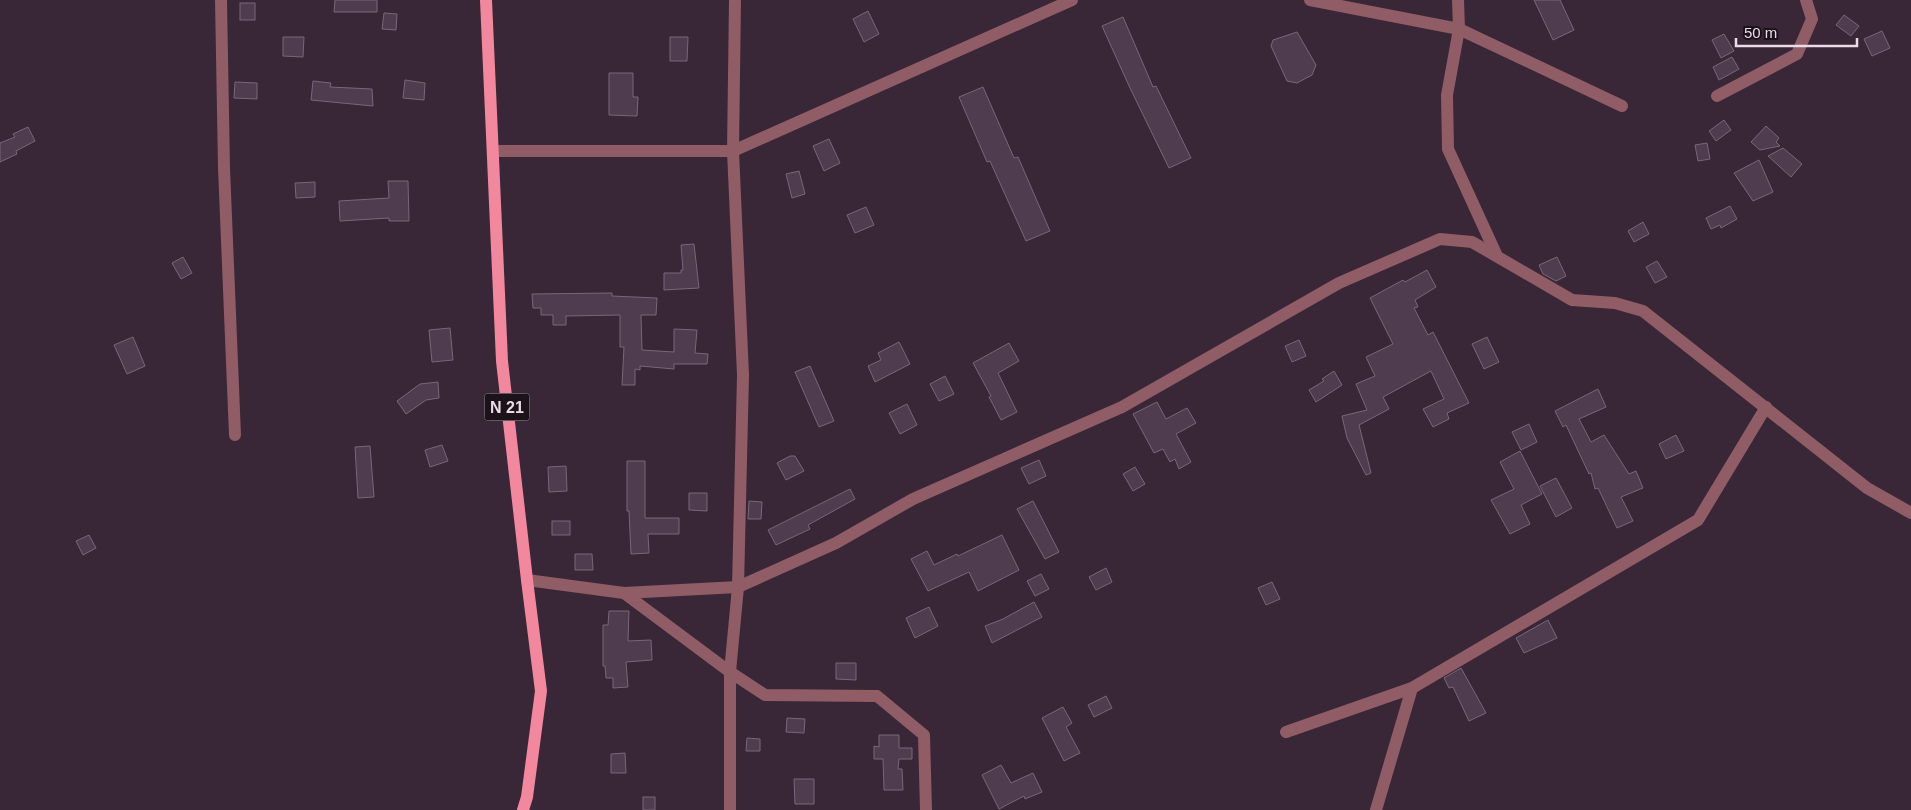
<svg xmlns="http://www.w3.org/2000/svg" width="1911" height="810" font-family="Helvetica,sans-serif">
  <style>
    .building { fill: #4f3c4f; stroke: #7a667a }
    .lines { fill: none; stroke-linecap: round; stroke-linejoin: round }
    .minor { stroke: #905c65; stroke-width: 12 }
    .primary { stroke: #f1889d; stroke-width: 12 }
    .labels { text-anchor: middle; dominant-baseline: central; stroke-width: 4; stroke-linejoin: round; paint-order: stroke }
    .shield { fill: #1b121a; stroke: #ab9faa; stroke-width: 1 }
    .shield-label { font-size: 16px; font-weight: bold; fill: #e9dce7 }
  </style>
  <rect width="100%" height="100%" fill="#392637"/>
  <!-- building -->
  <g class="building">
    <path d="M 335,0 L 377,0 L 377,12 L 334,12 Z"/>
    <path d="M 1534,0 L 1560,0 L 1574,30 L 1553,40 Z"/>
    <rect x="240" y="3" width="15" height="17"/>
    <path d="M 868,11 L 879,34 L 864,42 L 853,19 Z"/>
    <path d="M 384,13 L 397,14 L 396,30 L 382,29 Z"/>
    <path d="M 1844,15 L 1859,26 L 1851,36 L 1836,25 Z"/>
    <path d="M 1123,17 L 1153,87 L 1156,86 L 1191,158 L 1169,168 L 1130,88 L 1102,26 Z"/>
    <path d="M 1882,31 L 1890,48 L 1872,56 L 1864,39 Z"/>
    <path d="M 1297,32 L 1316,65 L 1312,75 L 1297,83 L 1287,81 L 1271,46 L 1273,40 Z"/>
    <path d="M 1724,34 L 1734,51 L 1721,58 L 1712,40 Z"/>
    <path d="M 283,37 L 304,37 L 303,57 L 283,56 Z"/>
    <path d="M 670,37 L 688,37 L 687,61 L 670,61 Z"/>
    <path d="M 1732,57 L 1739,69 L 1719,80 L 1713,67 Z"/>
    <path d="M 609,73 L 633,73 L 633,97 L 638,97 L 637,116 L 609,115 Z"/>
    <path d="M 405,80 L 425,83 L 424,100 L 403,98 Z"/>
    <path d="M 313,81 L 331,83 L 330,87 L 372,89 L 373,106 L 311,100 Z"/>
    <path d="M 235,82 L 257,83 L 257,99 L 234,98 Z"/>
    <path d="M 983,87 L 1014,158 L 1018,157 L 1050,231 L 1026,241 L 990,161 L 987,162 L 959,97 Z"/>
    <path d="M 1724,120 L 1731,130 L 1716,141 L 1709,131 Z"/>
    <path d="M 1766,126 L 1779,138 L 1776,142 L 1780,146 L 1760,150 L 1751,142 Z"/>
    <path d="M 28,127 L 35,141 L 16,151 L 17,154 L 0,162 L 0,143 L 15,137 L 13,134 Z"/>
    <path d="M 829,139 L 840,163 L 824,171 L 813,146 Z"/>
    <path d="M 1707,143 L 1710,159 L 1698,161 L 1695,145 Z"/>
    <path d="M 1783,148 L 1802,164 L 1791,177 L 1768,156 Z"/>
    <path d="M 1759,160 L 1773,192 L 1753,201 L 1734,173 Z"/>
    <path d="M 799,171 L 805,194 L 792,198 L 786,174 Z"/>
    <path d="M 388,181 L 408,181 L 409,221 L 389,221 L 389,218 L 340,221 L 339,201 L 389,198 Z"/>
    <path d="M 315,182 L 315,197 L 296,198 L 295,183 Z"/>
    <path d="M 1730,206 L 1737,219 L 1721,228 L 1720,225 L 1711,229 L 1706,218 Z"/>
    <path d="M 866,207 L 874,225 L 855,233 L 847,215 Z"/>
    <path d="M 1643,222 L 1649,234 L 1634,242 L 1628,231 Z"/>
    <path d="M 694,244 L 699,288 L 664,290 L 664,273 L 681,273 L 681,270 L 683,270 L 681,245 Z"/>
    <path d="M 183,257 L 192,273 L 181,279 L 172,263 Z"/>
    <path d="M 1557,257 L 1566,276 L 1556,281 L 1543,274 L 1539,265 Z"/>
    <path d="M 1657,261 L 1667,277 L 1655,283 L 1646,267 Z"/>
    <path d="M 1427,270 L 1436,287 L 1415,300 L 1418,307 L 1414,308 L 1428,335 L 1433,332 L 1469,403 L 1447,413 L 1449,419 L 1433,427 L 1423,409 L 1444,399 L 1431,371 L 1383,397 L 1389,409 L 1359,425 L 1371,473 L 1366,475 L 1347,438 L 1342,416 L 1367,410 L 1356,384 L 1375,376 L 1366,357 L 1393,344 L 1370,298 L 1403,280 L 1405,282 Z"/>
    <path d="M 612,293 L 612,296 L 657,298 L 656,315 L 641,315 L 642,350 L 674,352 L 674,329 L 697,330 L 695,353 L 708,354 L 707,364 L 674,364 L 674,369 L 640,366 L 640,370 L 635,369 L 635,385 L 622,385 L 624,347 L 620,347 L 620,315 L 566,316 L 566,325 L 553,325 L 553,315 L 541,315 L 541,308 L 533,308 L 532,294 Z"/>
    <path d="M 450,328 L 453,360 L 432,362 L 429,330 Z"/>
    <path d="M 133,337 L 145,366 L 127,374 L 114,345 Z"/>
    <path d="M 1487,337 L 1499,362 L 1484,369 L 1472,344 Z"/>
    <path d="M 1299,340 L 1306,356 L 1292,362 L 1285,346 Z"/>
    <path d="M 899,342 L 910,364 L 875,382 L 868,366 L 881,360 L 878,353 Z"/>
    <path d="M 1009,343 L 1019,361 L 998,373 L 1017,412 L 1001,420 L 989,397 L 991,396 L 973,363 Z"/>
    <path d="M 810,366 L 834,421 L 819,427 L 795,372 Z"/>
    <path d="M 1334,371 L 1342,385 L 1316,402 L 1309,390 L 1324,381 L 1322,379 Z"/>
    <path d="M 945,376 L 954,394 L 939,401 L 930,384 Z"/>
    <path d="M 438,382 L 439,398 L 426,400 L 406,414 L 397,401 L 420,384 Z"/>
    <path d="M 1598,389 L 1606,407 L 1579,419 L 1591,442 L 1604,435 L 1629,474 L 1636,471 L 1643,488 L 1621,497 L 1633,521 L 1617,528 L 1598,488 L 1595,489 L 1591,473 L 1589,474 L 1566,425 L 1563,427 L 1555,411 Z"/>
    <path d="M 1157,402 L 1166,419 L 1187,408 L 1196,423 L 1176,434 L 1191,462 L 1179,469 L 1175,459 L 1170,462 L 1163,449 L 1154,453 L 1133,414 Z"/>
    <path d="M 907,404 L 917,425 L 900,434 L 889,413 Z"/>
    <path d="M 1529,424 L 1537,442 L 1521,450 L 1512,432 Z"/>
    <path d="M 1676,435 L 1684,451 L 1666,459 L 1659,444 Z"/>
    <path d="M 442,445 L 448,461 L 430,467 L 425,450 Z"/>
    <path d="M 370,446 L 374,497 L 358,498 L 355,447 Z"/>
    <path d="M 1520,451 L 1542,494 L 1521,505 L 1530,524 L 1510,534 L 1491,500 L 1514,489 L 1500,462 Z"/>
    <path d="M 790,456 L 795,456 L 804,471 L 786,480 L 777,463 Z"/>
    <path d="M 1039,460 L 1046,476 L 1029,484 L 1021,468 Z"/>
    <path d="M 627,461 L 645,461 L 645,518 L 679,518 L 679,534 L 648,534 L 649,553 L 631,554 L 629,511 L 627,511 Z"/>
    <path d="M 566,466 L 567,491 L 549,492 L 548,467 Z"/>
    <path d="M 1135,467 L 1145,484 L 1133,491 L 1123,474 Z"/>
    <path d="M 1556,478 L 1572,508 L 1556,517 L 1540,486 Z"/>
    <path d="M 850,489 L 855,499 L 808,525 L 810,529 L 776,545 L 768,530 Z"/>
    <path d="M 689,493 L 707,493 L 707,511 L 689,510 Z"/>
    <path d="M 749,501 L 762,502 L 761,519 L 748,519 Z"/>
    <path d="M 1033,501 L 1059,552 L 1045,559 L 1017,509 Z"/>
    <rect x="552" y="521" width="18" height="14"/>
    <path d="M 89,535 L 96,548 L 83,555 L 76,541 Z"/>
    <path d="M 1002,535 L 1019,570 L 978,591 L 969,572 L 928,591 L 911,559 L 927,551 L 934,565 L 957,554 L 958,556 Z"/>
    <path d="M 575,554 L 592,554 L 593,570 L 575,570 Z"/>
    <path d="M 1106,568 L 1112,582 L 1096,590 L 1089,577 Z"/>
    <path d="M 1041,574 L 1049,589 L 1035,596 L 1027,581 Z"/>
    <path d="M 1272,582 L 1280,599 L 1266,605 L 1258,588 Z"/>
    <path d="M 1034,602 L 1042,617 L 992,643 L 985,626 L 1003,619 Z"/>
    <path d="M 929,607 L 938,626 L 915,638 L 906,618 Z"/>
    <path d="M 609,611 L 629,611 L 628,641 L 651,640 L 652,660 L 626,662 L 628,687 L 613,688 L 613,678 L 606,678 L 605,666 L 603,666 L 603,625 L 608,625 Z"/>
    <path d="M 1548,620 L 1557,638 L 1524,653 L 1516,638 Z"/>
    <path d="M 836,663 L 856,663 L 856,680 L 836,679 Z"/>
    <path d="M 1461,668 L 1486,713 L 1469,721 L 1453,687 L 1449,688 L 1444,678 Z"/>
    <path d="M 1106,696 L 1112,708 L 1094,717 L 1088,705 Z"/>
    <path d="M 1063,707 L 1072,723 L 1066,727 L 1080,753 L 1064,761 L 1042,718 Z"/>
    <path d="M 787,718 L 805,719 L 804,733 L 786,732 Z"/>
    <path d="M 879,735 L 899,735 L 899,748 L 912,748 L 912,759 L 899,759 L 898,769 L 902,769 L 903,790 L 884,790 L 883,759 L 874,759 L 874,746 L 879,747 Z"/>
    <path d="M 747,738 L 760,739 L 760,751 L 746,751 Z"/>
    <path d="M 625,753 L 626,773 L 611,773 L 611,754 Z"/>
    <path d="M 1001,765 L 1011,783 L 1033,773 L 1042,792 L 1025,799 L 1024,796 L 999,809 L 982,775 Z"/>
    <path d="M 794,779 L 814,779 L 814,804 L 795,804 Z"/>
    <rect x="643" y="797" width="12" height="13"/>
  </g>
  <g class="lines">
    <!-- minor -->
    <g class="minor">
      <path d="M 221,0 L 224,168 L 235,435"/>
      <path d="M 1310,0 L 1459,29 L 1622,106"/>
      <path d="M 1458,0 L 1459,29 L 1447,95 L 1448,149 L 1497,256"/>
      <path d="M 1717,96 L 1797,54 L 1812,19 L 1806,0"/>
      <path d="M 494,151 L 733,151 L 1072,0"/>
      <path d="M 527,580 L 624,593 L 738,587 L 836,543 L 913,499 L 1122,407 L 1339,283 L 1440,239 L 1472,242 L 1572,300 L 1615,303 L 1643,311 L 1867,488 L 1911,513"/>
      <path d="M 624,593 L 730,672 L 765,695 L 877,696 L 924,735 L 926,810"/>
      <path d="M 1286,732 L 1412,688 L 1698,520 L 1766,407"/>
      <path d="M 730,810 L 730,672 L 738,587 L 743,375 L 733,151 L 735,0"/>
      <path d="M 1376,810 L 1412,688"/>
    </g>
    <!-- primary -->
    <path class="primary" d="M 486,0 L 502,361 L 527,580 L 541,691 L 527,797 L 523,810"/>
  </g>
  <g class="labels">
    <!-- shield labels -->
    <rect class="shield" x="484.5" y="393.5" width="45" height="27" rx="4"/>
    <g class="shield-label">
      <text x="507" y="407">N 21</text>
    </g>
  </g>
  <!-- scale -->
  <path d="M1736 38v8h121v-8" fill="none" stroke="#e9dce7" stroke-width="2.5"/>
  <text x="1744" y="38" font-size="15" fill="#e9dce7" stroke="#1b121a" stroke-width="4" paint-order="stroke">50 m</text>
</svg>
